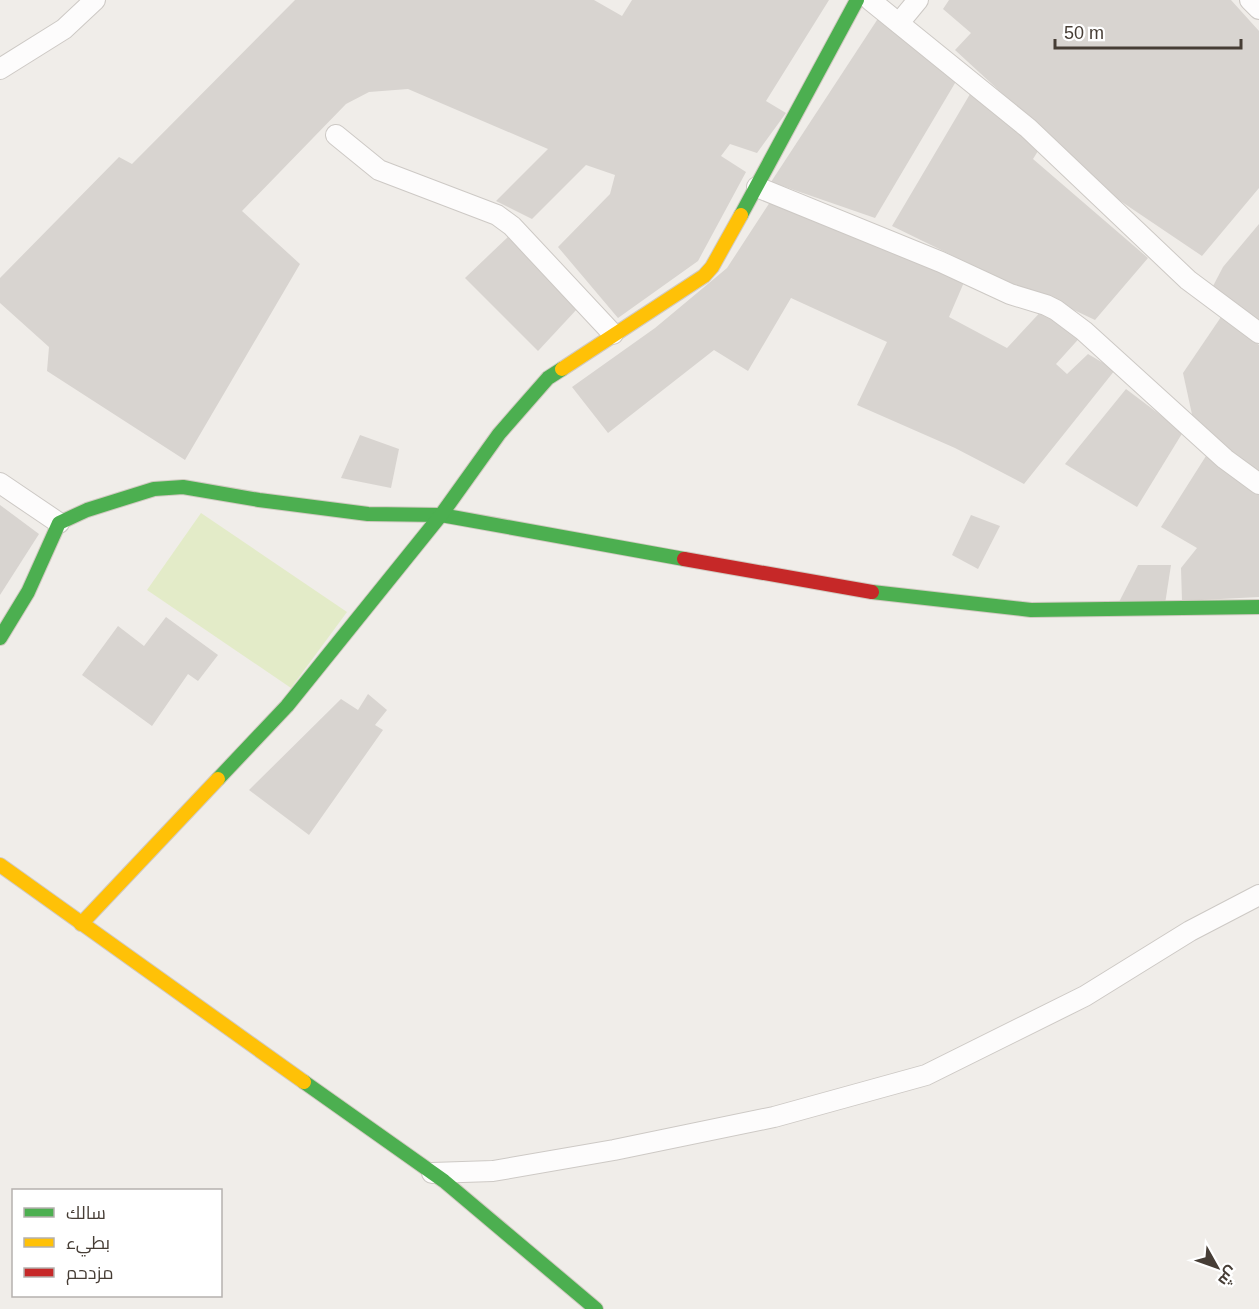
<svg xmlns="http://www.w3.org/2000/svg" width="1259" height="1309" font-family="Helvetica,Cairo,sans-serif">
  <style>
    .green { fill: #e3ebc8 }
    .building { fill: #d8d4d0 }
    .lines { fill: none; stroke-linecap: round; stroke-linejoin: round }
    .street-casing { stroke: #cdc9c5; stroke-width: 22 }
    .fast-casing { stroke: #d1cac1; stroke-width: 16 }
    .slow-casing { stroke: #d1cac1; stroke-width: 16 }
    .jam-casing { stroke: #d1cac1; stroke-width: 16 }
    .street { stroke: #fdfcfc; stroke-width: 20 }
    .fast { stroke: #4caf50; stroke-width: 14 }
    .slow { stroke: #ffc107; stroke-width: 14 }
    .jam { stroke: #c62828; stroke-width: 14 }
  </style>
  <rect width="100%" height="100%" fill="#f0ede9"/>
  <!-- green -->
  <path class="green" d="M 201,513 L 347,612 L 291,688 L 147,590 Z"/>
  <!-- building -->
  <g class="building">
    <path d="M 295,0 L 594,0 L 622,16 L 632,0 L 829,0 L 766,101 L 786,113 L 757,153 L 730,144 L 721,156 L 746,172 L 698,261 L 618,318 L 558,247 L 610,194 L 615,175 L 586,165 L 532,219 L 496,201 L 548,149 L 408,89 L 369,92 L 346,104 L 242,211 L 300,264 L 185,460 L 47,371 L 49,347 L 0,303 L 0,278 L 119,157 L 132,164 Z"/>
    <path d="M 949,0 L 1231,0 L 1259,31 L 1259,188 L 1202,256 L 1116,198 L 955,50 L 971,33 L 943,9 Z"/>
    <path d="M 879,17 L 958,78 L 875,218 L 771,182 Z"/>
    <path d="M 973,89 L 1038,151 L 1033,159 L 1148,258 L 1095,320 L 1057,302 L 1017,287 L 892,226 Z"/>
    <path d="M 772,199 L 965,280 L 949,317 L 1007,348 L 1046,306 L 1084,333 L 1056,364 L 1067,374 L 1088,354 L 1115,370 L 1024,484 L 955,448 L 857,405 L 887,342 L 791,298 L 748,371 L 714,350 L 608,433 L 572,387 L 655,328 L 727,268 Z"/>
    <path d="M 1259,224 L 1259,326 L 1212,288 L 1223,267 Z"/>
    <path d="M 513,232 L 578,308 L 538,351 L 465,278 Z"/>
    <path d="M 1221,317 L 1259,345 L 1259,479 L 1193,419 L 1183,373 Z"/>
    <path d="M 1126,389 L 1183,432 L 1137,507 L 1065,464 Z"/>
    <path d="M 360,435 L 399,449 L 391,488 L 341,478 Z"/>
    <path d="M 1206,456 L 1259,495 L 1259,597 L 1182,601 L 1181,568 L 1197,548 L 1161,527 Z"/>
    <path d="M 0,505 L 39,534 L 0,595 Z"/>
    <path d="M 971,515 L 1000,526 L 978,569 L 952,555 Z"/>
    <path d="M 1138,565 L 1171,565 L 1165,604 L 1118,604 Z"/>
    <path d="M 166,617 L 218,655 L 198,681 L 188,674 L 152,726 L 82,675 L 118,626 L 144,646 Z"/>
    <path d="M 368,694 L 387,710 L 375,725 L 383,730 L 309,835 L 249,790 L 341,699 L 358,710 Z"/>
  </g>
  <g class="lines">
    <!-- street casing -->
    <g class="street-casing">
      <g id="street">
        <path d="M 870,0 L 1028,128 L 1188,280 L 1259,333"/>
        <path d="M 1250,0 L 1259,9"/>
        <path d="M 899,23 L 918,0"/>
        <path d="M 0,69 L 64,29 L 95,0"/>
        <path d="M 336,135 L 379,170 L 497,215 L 512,226 L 613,334"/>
        <path d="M 757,187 L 941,262 L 1010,294 L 1046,305 L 1056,310 L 1084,331 L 1225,459 L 1259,484"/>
        <path d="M 0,483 L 59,523"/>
        <path d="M 432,1173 L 493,1171 L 614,1150 L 774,1117 L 926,1075 L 1085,996 L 1190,931 L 1259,895"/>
      </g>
    </g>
    <!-- fast casing -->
    <g class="fast-casing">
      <g id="fast">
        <path d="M 741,215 L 857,0"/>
        <path d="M 872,592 L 1031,610 L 1259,607"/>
        <path d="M 0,638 L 28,592 L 59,523 L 87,510 L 154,489 L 183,487 L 259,500 L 368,514 L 441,515 L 684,559"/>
        <path d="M 218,779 L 287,706 L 441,515 L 499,434 L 548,378 L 562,369"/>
        <path d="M 304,1082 L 444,1181 L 596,1309"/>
      </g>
    </g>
    <!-- slow casing -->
    <g class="slow-casing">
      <g id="slow">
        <path d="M 562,369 L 704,276 L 712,267 L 741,215"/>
        <path d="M 0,865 L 304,1082"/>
        <path d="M 81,924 L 218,779"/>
      </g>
    </g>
    <!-- jam casing -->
    <g class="jam-casing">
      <path id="jam" d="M 684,559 L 872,592"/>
    </g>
    <!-- street -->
    <use href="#street" class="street"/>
    <!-- fast -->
    <use href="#fast" class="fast"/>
    <!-- slow -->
    <use href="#slow" class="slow"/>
    <!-- jam -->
    <use href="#jam" class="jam"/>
  </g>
  <!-- legend -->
  <rect x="12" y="1189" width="210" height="108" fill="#ffffff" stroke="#b5b1ae" stroke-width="1.5"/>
  <rect x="24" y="1208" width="30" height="9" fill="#4caf50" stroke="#b5b1ae" stroke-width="1.5"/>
  <text x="66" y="1219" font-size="18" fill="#463d35">سالك</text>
  <rect x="24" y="1238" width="30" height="9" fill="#ffc107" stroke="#b5b1ae" stroke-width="1.5"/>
  <text x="66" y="1249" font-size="18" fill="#463d35">بطيء</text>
  <rect x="24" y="1268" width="30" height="9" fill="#c62828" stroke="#b5b1ae" stroke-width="1.5"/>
  <text x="66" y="1279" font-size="18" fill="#463d35">مزدحم</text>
  <!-- north arrow -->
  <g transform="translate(1217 1267) rotate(130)" stroke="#ffffff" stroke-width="4.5" paint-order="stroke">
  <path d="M0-4.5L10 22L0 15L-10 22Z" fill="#463d35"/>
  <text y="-9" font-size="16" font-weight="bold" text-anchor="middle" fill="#463d35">ش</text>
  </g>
  <!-- scale -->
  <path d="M1055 39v9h186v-9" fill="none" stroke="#463d35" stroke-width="3"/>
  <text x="1064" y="39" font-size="18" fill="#463d35" stroke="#ffffff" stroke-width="4.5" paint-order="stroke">50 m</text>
</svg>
